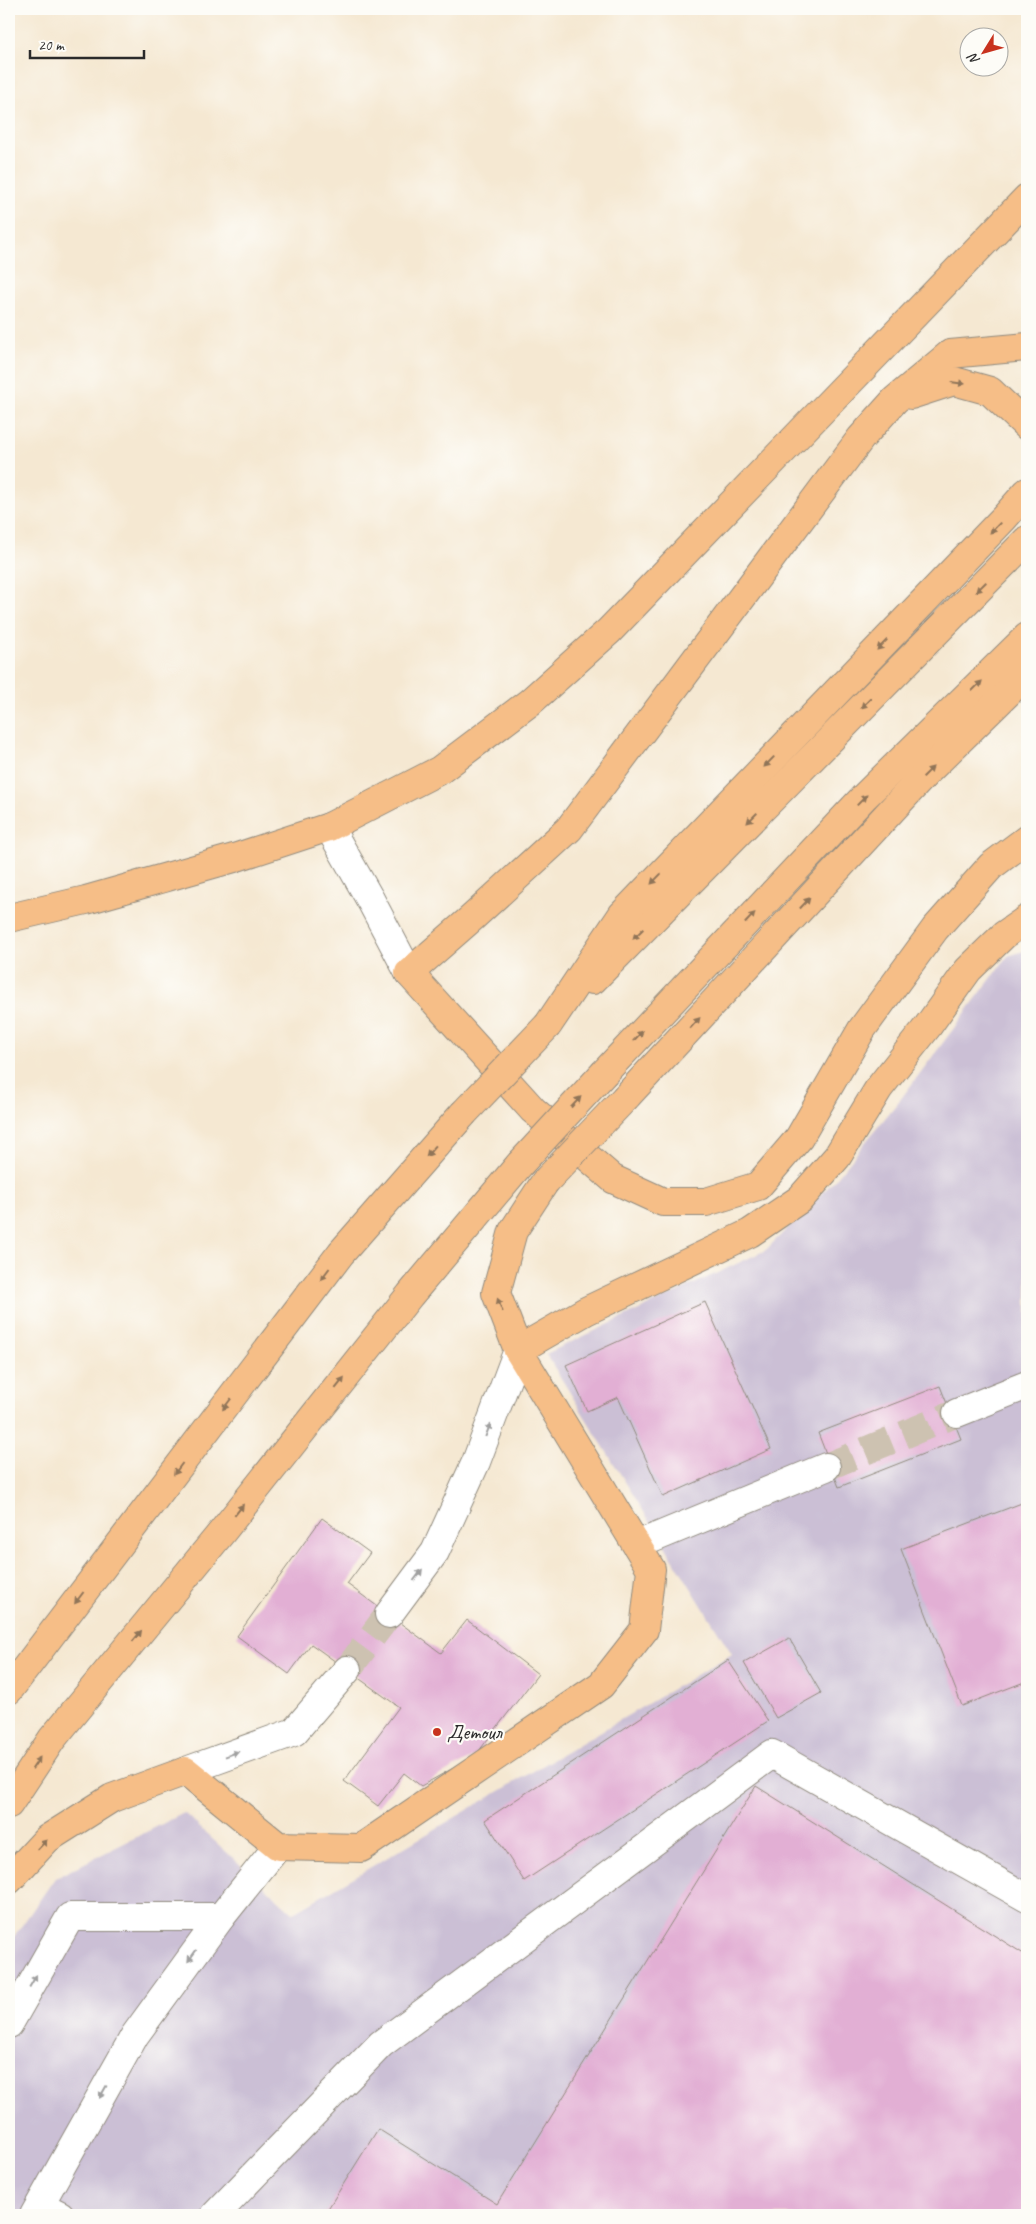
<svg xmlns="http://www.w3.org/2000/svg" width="1036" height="2224" font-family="Caveat,sans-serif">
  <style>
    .industrial { fill: #cbbfd5 }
    .building { fill: #e2afd4 }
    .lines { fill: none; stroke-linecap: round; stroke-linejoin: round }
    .minor-tunnel { stroke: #cdc2b1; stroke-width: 28; stroke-dasharray: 28 14; stroke-linecap: butt }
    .minor-casing { stroke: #908a7e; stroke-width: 30 }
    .major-casing { stroke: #908a7e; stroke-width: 30 }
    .highway-casing { stroke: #908a7e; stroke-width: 30 }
    .minor { stroke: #fff; stroke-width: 28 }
    .major { stroke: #f6be87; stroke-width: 28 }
    .highway { stroke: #f6be87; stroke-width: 28 }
    .highway-bridge-casing { stroke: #908a7e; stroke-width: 30; stroke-linecap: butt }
    .highway-bridge { stroke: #f6be87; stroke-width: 28 }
    .oneway { fill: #907459 }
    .oneway2 { fill: #a0a0a0 }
    .poi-dot { fill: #c8321e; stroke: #fdfcf7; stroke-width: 2 }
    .labels { text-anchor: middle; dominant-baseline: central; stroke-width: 4.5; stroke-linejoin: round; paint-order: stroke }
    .poi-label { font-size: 21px; fill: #2b2b2b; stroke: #fdfcf7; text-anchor: start }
  </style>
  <rect width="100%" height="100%" fill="#fdfcf7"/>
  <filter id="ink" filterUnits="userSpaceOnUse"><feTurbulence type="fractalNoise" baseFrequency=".02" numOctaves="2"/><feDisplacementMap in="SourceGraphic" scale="10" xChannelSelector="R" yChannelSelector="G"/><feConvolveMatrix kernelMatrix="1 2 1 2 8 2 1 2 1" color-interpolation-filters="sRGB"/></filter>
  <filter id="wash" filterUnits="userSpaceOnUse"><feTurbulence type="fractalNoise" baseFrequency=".0096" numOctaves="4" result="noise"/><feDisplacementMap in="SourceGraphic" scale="20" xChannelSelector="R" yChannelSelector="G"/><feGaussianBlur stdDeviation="1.12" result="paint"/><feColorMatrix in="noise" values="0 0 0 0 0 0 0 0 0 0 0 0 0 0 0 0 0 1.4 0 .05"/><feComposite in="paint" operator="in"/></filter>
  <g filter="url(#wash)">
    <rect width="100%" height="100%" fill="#f5e8d2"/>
    <!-- industrial -->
    <path class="industrial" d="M 1027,950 L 1027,2215 L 9,2215 L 9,1944 L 55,1878 L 184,1813 L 293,1913 L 732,1654 L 546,1354 L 766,1250 L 834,1181 L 903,1096 L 1008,956 Z"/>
    <g id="blocks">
      <!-- building -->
      <g class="building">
        <path d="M 705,1302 L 771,1449 L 663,1497 L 618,1397 L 587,1411 L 566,1365 Z"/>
        <path d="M 940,1386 L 961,1439 L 839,1487 L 818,1433 Z"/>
        <path d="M 1027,1501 L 1027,1681 L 962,1706 L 901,1549 Z"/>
        <path d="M 322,1518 L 370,1553 L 347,1584 L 441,1653 L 467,1620 L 538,1674 L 475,1756 L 421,1786 L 404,1773 L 378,1806 L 344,1781 L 399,1707 L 311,1644 L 289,1674 L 237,1636 Z"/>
        <path d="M 789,1638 L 821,1693 L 776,1718 L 744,1663 Z"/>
        <path d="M 728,1660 L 768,1721 L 524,1881 L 485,1820 Z"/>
        <path d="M 756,1786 L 1027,1956 L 1027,2215 L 324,2215 L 378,2129 L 497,2204 Z"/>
      </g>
    </g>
  </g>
  <g filter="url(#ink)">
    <use href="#blocks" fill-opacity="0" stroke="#908a7e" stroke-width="1"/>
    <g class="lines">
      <!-- minor-tunnel -->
      <g class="minor-tunnel">
        <path d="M 826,1467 L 957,1413"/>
        <path d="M 347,1670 L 389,1614"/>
      </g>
      <!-- minor casing -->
      <g class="minor-casing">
        <g id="minor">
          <path d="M 329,827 L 371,901 L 409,973"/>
          <path d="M 957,1413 L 1027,1385"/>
          <path d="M 637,1545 L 826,1467"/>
          <path d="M 389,1614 L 435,1552 L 476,1462 L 518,1350"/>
          <path d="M 186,1771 L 294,1732 L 347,1670"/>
          <path d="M 9,2024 L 70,1917 L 221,1917"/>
          <path d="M 40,2205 L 60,2215"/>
          <path d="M 34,2215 L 135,2035 L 221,1917 L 278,1846"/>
          <path d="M 215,2215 L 381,2044 L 772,1754 L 1027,1898"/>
        </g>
      </g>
      <!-- major casing -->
      <g class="major-casing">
        <path id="major" d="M 9,918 L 86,900 L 234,858 L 329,827 L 440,770 L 530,702 L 609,631 L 1027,198"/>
      </g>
      <!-- highway casing -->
      <g class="highway-casing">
        <g id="highway">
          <path d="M 1027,347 L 950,354 L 895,400 L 861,438 L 569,829 L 473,917 L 409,973 L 533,1110 L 613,1179 L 663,1202 L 706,1202 L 758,1186 L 799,1138 L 862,1029 L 935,929 L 991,866 L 1027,839"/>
          <path d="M 911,395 L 954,381 L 990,391 L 1027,426"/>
          <path d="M 593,980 L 1027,540"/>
          <path d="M 548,1025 L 622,915 L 1004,518 L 1027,492"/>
          <path d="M 605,1072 L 865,796 L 1027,637"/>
          <path d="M 626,1097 L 926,773 L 1027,674"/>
          <path d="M 518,1350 L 586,1311 L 750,1233 L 800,1199 L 837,1157 L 879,1088 L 928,1026 L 968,970 L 1004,935 L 1027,919"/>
          <path d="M 9,1690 L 341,1253 L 463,1114"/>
          <path d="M 9,1804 L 52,1739 L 222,1532 L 410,1295 L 520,1164"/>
          <path d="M 9,1880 L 47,1839 L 112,1798 L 186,1771 L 278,1846 L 361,1848 L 601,1685 L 644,1630 L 651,1569 L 518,1350 L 496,1293 L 513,1231 L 545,1182"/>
        </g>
      </g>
      <!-- minor -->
      <use href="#minor" class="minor"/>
      <!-- major -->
      <use href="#major" class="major"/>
      <!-- highway -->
      <use href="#highway" class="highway"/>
      <!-- highway-bridge casing -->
      <g class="highway-bridge-casing">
        <g id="highway-bridge">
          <path d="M 463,1114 L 548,1025"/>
          <path d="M 520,1164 L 605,1072"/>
          <path d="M 545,1182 L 626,1097"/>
        </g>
      </g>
      <!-- highway-bridge -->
      <use href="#highway-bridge" class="highway-bridge"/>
    </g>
    <!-- one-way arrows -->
    <defs><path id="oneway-solid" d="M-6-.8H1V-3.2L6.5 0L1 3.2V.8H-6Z" transform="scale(1.25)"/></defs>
    <g class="oneway">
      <use href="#oneway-solid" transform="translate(958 383) rotate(7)"/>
      <use href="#oneway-solid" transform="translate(995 528) rotate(134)"/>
      <use href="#oneway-solid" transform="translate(981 587) rotate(135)"/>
      <use href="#oneway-solid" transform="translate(882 645) rotate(134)"/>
      <use href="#oneway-solid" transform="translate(977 686) rotate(-44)"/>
      <use href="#oneway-solid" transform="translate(866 703) rotate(135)"/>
      <use href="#oneway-solid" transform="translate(769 762) rotate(134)"/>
      <use href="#oneway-solid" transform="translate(928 772) rotate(-45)"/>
      <use href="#oneway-solid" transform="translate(862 800) rotate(-46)"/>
      <use href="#oneway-solid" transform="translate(752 818) rotate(135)"/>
      <use href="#oneway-solid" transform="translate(656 879) rotate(134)"/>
      <use href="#oneway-solid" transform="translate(805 903) rotate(-47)"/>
      <use href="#oneway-solid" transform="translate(750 918) rotate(-47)"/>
      <use href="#oneway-solid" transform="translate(638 934) rotate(135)"/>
      <use href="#oneway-solid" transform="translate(695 1023) rotate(-47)"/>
      <use href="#oneway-solid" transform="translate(638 1036) rotate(-47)"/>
      <use href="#oneway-solid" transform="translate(576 1102) rotate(-47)"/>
      <use href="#oneway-solid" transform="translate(431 1151) rotate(131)"/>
      <use href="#oneway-solid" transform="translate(325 1274) rotate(127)"/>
      <use href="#oneway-solid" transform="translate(500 1305) rotate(-111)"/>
      <use href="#oneway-solid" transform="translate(340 1383) rotate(-52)"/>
      <use href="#oneway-solid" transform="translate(227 1404) rotate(127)"/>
      <use href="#oneway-solid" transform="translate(178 1469) rotate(127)"/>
      <use href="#oneway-solid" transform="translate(239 1510) rotate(-52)"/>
      <use href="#oneway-solid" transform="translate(79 1598) rotate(127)"/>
      <use href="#oneway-solid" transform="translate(137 1636) rotate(-51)"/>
      <use href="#oneway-solid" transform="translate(36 1763) rotate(-56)"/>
      <use href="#oneway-solid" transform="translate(42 1845) rotate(-46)"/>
    </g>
    <g class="oneway2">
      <use href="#oneway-solid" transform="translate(488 1430) rotate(-69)"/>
      <use href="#oneway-solid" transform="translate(418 1575) rotate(-53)"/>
      <use href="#oneway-solid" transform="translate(232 1754) rotate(-20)"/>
      <use href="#oneway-solid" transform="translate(192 1956) rotate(126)"/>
      <use href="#oneway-solid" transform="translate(33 1981) rotate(-60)"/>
      <use href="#oneway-solid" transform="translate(103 2092) rotate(119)"/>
    </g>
  </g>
  <!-- markers -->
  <circle class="poi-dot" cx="437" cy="1732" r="5"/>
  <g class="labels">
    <!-- poi labels -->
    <g class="poi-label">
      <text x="447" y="1732">Детоил</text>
    </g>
  </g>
  <!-- margin -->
  <rect width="1036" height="2224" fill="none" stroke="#fdfcf7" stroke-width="30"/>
  <!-- north arrow -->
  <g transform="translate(984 52) rotate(233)"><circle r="24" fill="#fdfcf7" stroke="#a9a8a5"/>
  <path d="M0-4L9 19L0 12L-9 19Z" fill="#c8321e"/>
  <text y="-8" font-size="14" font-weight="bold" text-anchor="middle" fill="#2b2b2b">N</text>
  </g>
  <!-- scale -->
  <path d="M30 50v8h114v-8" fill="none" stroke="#2b2b2b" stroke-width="2.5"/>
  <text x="38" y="50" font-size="15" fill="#2b2b2b" stroke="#fdfcf7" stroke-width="4" paint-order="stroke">20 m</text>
</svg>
